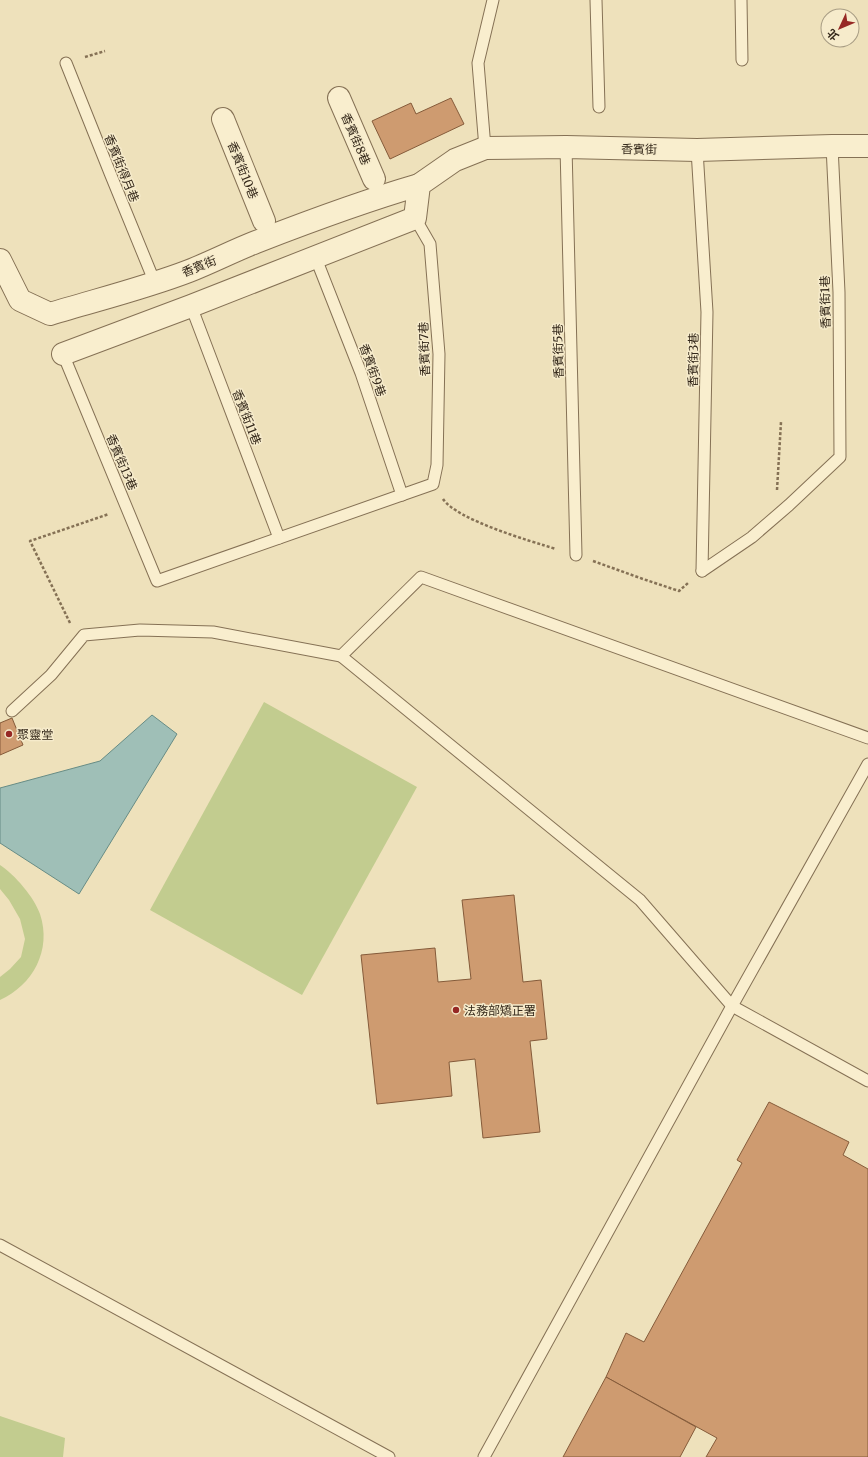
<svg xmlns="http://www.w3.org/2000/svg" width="868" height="1457" font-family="Merriweather,'Noto Sans TC',serif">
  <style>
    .green { fill: #c2cc8f }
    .water { fill: #9fbfb7; stroke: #678c85 }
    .building { fill: #ce9b70; stroke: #855b3a }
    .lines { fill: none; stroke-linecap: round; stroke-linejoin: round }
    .lane-casing { stroke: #857155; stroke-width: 13 }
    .street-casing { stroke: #857155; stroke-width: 24 }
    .path { stroke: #857155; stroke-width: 2.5; stroke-dasharray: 3 2; stroke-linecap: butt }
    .lane { stroke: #f9eece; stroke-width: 11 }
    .street { stroke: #f9eece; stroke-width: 22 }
    .poi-dot { fill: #962824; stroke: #f6ebcb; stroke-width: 1.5 }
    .labels { text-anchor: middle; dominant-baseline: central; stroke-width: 3; stroke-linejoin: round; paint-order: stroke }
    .street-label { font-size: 12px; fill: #34281a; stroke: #f6ebcb }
    .poi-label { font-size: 12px; fill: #34281a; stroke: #f6ebcb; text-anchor: start }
  </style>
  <rect width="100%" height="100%" fill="#eee1bb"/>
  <!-- green -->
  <g class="green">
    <path d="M 264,702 L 417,787 L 302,995 L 150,910 Z"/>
    <path d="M 0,865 C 15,875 34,897 40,914 C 52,950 33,985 0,1000 L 0,977 L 10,969 L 21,957 L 25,939 L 20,919 L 9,900 L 0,889 Z"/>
    <path d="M 0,1416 L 65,1438 L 63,1457 L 0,1457 Z"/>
  </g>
  <!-- water -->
  <path class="water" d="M 152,715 L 177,734 L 79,894 L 0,843 L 0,788 L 100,761 Z"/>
  <!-- building -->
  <g class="building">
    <path d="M 451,98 L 464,124 L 390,159 L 372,121 L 411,103 L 416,114 Z"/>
    <path d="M 12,718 L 23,745 L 0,755 L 0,723 Z"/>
    <path d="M 514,895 L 523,982 L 541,980 L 547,1039 L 530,1041 L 540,1132 L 483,1138 L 475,1059 L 449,1062 L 452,1096 L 377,1104 L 361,955 L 435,948 L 438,982 L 471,979 L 462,900 Z"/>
    <path d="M 769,1102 L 849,1142 L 843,1155 L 868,1169 L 868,1457 L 706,1457 L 717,1438 L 606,1377 L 626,1333 L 644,1342 L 742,1163 L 737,1160 Z"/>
    <path d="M 606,1377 L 696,1427 L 680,1457 L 563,1457 Z"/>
  </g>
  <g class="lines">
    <!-- lane casing -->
    <g class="lane-casing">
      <g id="lane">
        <path d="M 596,0 L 599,107"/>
        <path d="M 741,0 L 742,60"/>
        <path d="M 66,63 L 110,173 L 155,283"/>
        <path d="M 566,147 L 576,555"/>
        <path d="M 485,148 L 478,63 L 493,0"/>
        <path d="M 697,150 L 707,312 L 702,571"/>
        <path d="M 315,256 L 361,373 L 402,495"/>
        <path d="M 191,306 L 279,538"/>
        <path d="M 63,354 L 157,581 L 433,484 L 437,465 L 439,354 L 430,244 L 415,218"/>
        <path d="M 702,571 L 752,537 L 789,505 L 840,457 L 839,292 L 832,146"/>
        <path d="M 341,656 L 640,900 L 732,1006 L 868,764"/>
        <path d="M 12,711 L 51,675 L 84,635 L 140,630 L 213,632 L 341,656 L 421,577 L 868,738"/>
        <path d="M 0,1245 L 389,1457"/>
        <path d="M 484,1457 L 732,1006 L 868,1081"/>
      </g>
    </g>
    <!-- street casing -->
    <g class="street-casing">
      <g id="street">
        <path d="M 339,98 L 374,179"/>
        <path d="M 223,119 L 264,221"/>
        <path d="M 0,260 L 20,300 L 50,314 C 96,300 145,288 189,271 C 212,262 233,251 256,242 C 310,221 364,201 419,185"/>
        <path d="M 63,354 L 191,306 L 415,218 L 419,185 L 455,160 L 485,148 L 566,147 L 697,150 L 832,146 L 868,146"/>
      </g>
    </g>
    <!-- path -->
    <g class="path">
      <path d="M 85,57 L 105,51"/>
      <path d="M 777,490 L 781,422"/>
      <path d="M 443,499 C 457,520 530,541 556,549"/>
      <path d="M 593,561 L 643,579 L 679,591 L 688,583"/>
      <path d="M 70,623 L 30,541 L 109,514"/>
    </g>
    <!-- lane -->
    <use href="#lane" class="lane"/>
    <!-- street -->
    <use href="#street" class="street"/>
  </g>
  <!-- markers -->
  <g class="poi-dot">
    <circle cx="9" cy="734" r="4"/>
    <circle cx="456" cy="1010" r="4"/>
  </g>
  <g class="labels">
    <!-- street labels -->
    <g class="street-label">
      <text transform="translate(356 139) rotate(67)">香賓街8巷</text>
      <text transform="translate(639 149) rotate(1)">香賓街</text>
      <text transform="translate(122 168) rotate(68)">香賓街得月巷</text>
      <text transform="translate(243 170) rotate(68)">香賓街10巷</text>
      <text transform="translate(199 266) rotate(-22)">香賓街</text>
      <text transform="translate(825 302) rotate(-91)">香賓街1巷</text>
      <text transform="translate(424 349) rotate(-92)">香賓街7巷</text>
      <text transform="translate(558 351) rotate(-91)">香賓街5巷</text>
      <text transform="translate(693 360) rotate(-89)">香賓街3巷</text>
      <text transform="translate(373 370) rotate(70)">香賓街9巷</text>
      <text transform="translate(247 417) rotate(69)">香賓街11巷</text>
      <text transform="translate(122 462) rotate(67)">香賓街13巷</text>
    </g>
    <!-- poi labels -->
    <g class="poi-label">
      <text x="17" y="734">聚靈堂</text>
      <text x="464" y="1010">法務部矯正署</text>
    </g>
  </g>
  <!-- north arrow -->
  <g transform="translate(840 28) rotate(226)"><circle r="19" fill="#f6ebcb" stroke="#a89d84"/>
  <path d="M0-3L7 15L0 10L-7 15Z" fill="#962824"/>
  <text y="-6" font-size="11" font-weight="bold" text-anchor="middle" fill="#34281a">北</text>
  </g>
</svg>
